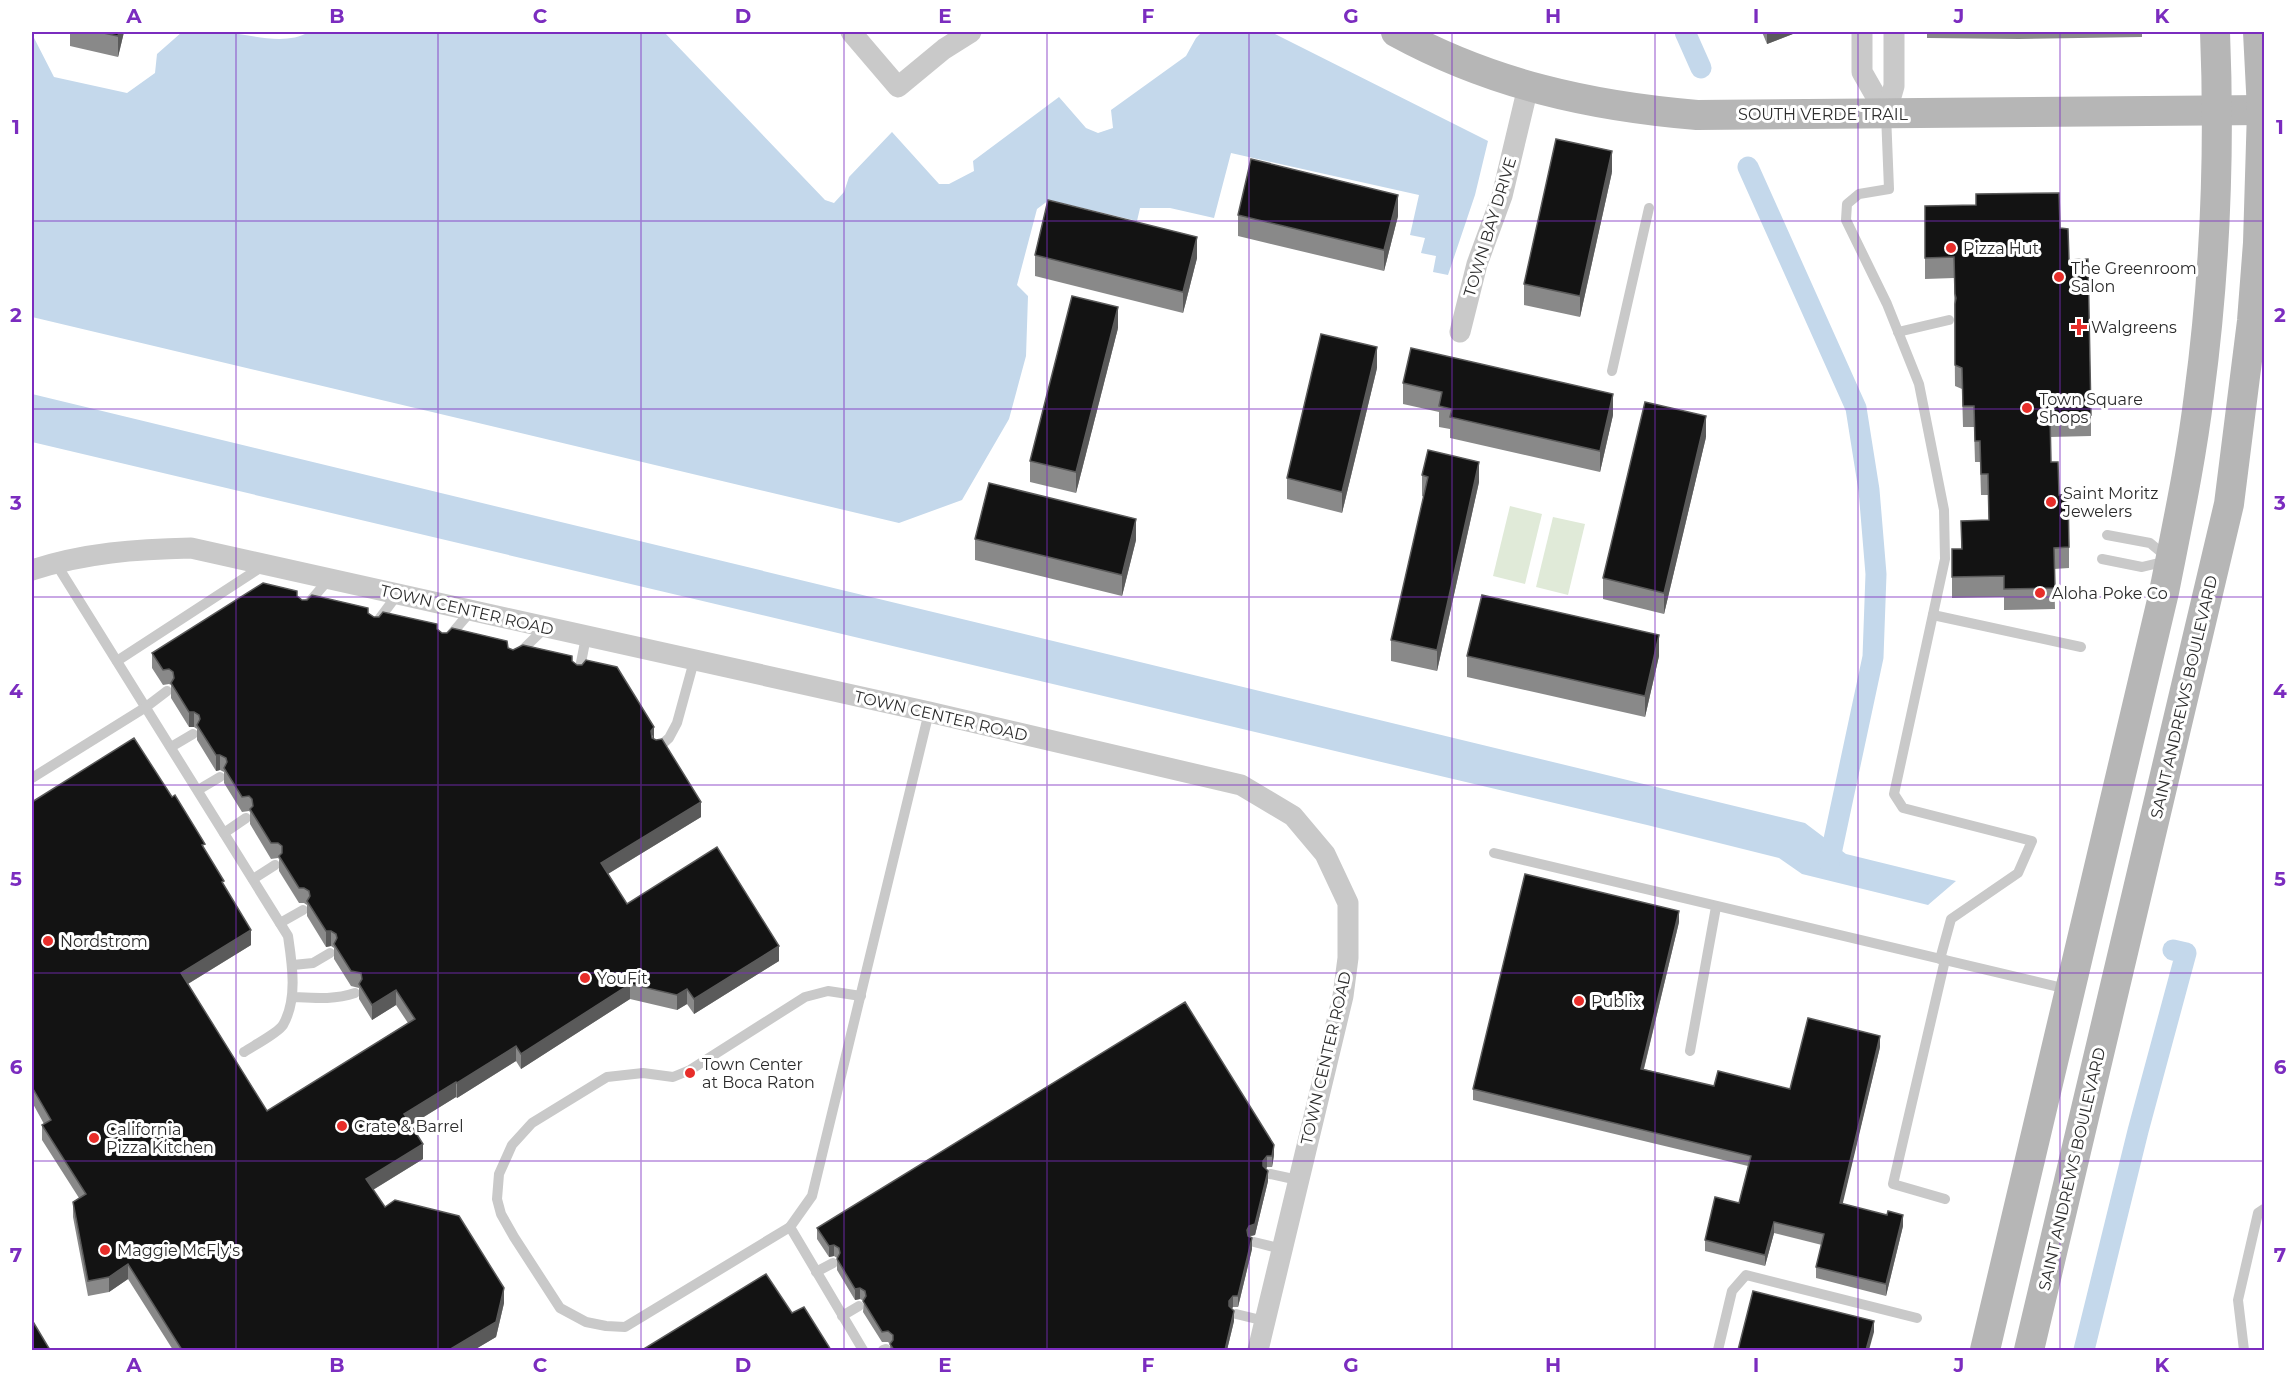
<svg xmlns="http://www.w3.org/2000/svg" width="2296" height="1382" font-family="Montserrat,sans-serif">
  <style>
    .green { fill: #e0ead8 }
    .water { fill: #c4d8eb }
    .lines { fill: none; stroke-linecap: round; stroke-linejoin: round }
    .canal { stroke: #c4d8eb; stroke-width: 21 }
    .lane { stroke: #c9c9c9; stroke-width: 10 }
    .street { stroke: #c9c9c9; stroke-width: 21 }
    .secondary { stroke: #b6b6b6; stroke-width: 30 }
    .wall { fill: #898989 }
    .shaded-wall { fill: #5a5a5a }
    .building { fill: #131313; stroke: #5a5a5a; stroke-width: 1.5 }
    .grid { fill: none; stroke: #7b2cbf; stroke-width: 1.5; stroke-opacity: 0.55 }
    .poi-dot { fill: #e72d29; stroke: #fff; stroke-width: 2 }
    .labels { text-anchor: middle; dominant-baseline: central; stroke-width: 6; stroke-linejoin: round; paint-order: stroke }
    .street-label { font-size: 16px; fill: #2c2c2c; stroke: #fff }
    .poi-label { font-size: 16px; fill: #2c2c2c; stroke: #fff; text-anchor: start }
    .neatline { fill: none; stroke: #7b2cbf; stroke-width: 2 }
    .grid-label { font-size: 20px; text-anchor: middle; font-weight: bold; fill: #7b2cbf }
  </style>
  <rect width="100%" height="100%" fill="#fff"/>
  <!-- green -->
  <g class="green">
    <path d="M 1510,506 L 1542,514 L 1525,584 L 1493,576 Z"/>
    <path d="M 1553,517 L 1585,524 L 1568,595 L 1536,587 Z"/>
  </g>
  <!-- water -->
  <g class="water">
    <path d="M 182,32 C 196,31 211,30 225,32 C 252,35 285,46 309,32 L 664,32 L 825,200 L 834,203 L 844,192 L 849,177 L 892,132 L 939,184 L 949,184 L 974,171 L 973,161 L 1059,97 L 1086,128 L 1098,133 L 1113,128 L 1111,110 L 1186,56 L 1196,38 L 1202,32 L 1271,32 L 1488,141 L 1475,195 L 1448,275 L 1433,272 L 1436,256 L 1421,253 L 1425,238 L 1410,235 L 1419,195 L 1231,153 L 1214,218 L 1170,208 L 1140,208 L 1137,221 L 1049,200 L 1037,209 L 1017,285 L 1028,296 L 1026,356 L 1009,419 L 962,500 L 899,523 L 32,317 L 32,34 L 54,77 L 127,93 L 155,73 L 157,54 Z"/>
    <path d="M 32,394 L 1805,823 L 1846,854 L 1956,881 L 1928,905 L 1802,874 L 1779,858 L 1647,825 L 32,442 Z"/>
  </g>
  <g class="lines">
    <!-- canal -->
    <g class="canal">
      <path d="M 1685,32 L 1701,68"/>
      <path d="M 1748,167 L 1856,408 L 1869,490 L 1876,574 L 1873,657 L 1829,863"/>
      <path d="M 2084,1350 L 2138,1131 L 2186,953 L 2173,950"/>
    </g>
    <!-- lane -->
    <g class="lane">
      <path d="M 1886,114 L 1889,189 L 1859,194 L 1847,204 L 1846,220 L 1887,304 L 1919,384 L 1944,510 L 1945,559 L 1894,794 L 1903,808 L 2032,841 L 2018,873 L 1951,919 L 1940,959"/>
      <path d="M 1898,332 L 1949,320"/>
      <path d="M 1612,371 L 1649,208"/>
      <path d="M 2107,535 L 2150,543 L 2168,558"/>
      <path d="M 2102,559 L 2142,567 L 2167,561"/>
      <path d="M 55,562 L 288,936 C 292,963 298,999 283,1025 C 278,1033 253,1046 244,1052"/>
      <path d="M 306,606 L 329,579"/>
      <path d="M 1933,615 L 2081,647"/>
      <path d="M 377,622 L 397,595"/>
      <path d="M 448,638 L 471,611"/>
      <path d="M 517,655 L 545,628"/>
      <path d="M 117,661 L 263,566"/>
      <path d="M 579,673 L 586,637"/>
      <path d="M 171,747 L 193,734"/>
      <path d="M 658,748 L 669,738 L 677,723 L 694,661"/>
      <path d="M 32,778 L 146,707 L 167,691"/>
      <path d="M 198,790 L 220,777"/>
      <path d="M 224,833 L 246,818"/>
      <path d="M 1494,853 L 2067,989"/>
      <path d="M 253,879 L 275,865"/>
      <path d="M 280,923 L 303,910"/>
      <path d="M 293,965 L 313,963 L 330,953"/>
      <path d="M 861,996 L 828,991 L 805,997 L 690,1070 L 673,1077 L 643,1073 L 607,1077 L 532,1123 L 512,1145 L 499,1174 L 497,1199 L 501,1214 L 514,1237 L 560,1308 L 586,1322 L 606,1326 L 625,1327 L 790,1227 L 863,1350"/>
      <path d="M 292,997 C 314,998 334,1000 355,993"/>
      <path d="M 1690,1051 L 1716,907"/>
      <path d="M 1270,1174 L 1298,1180"/>
      <path d="M 1945,1199 L 1893,1184 L 1945,960"/>
      <path d="M 790,1227 L 812,1196 L 929,712"/>
      <path d="M 1254,1242 L 1282,1249"/>
      <path d="M 816,1272 L 833,1263"/>
      <path d="M 1236,1314 L 1265,1321"/>
      <path d="M 842,1316 L 859,1306"/>
      <path d="M 883,1350 L 886,1349"/>
      <path d="M 1718,1350 L 1732,1291 L 1746,1275 L 1917,1318"/>
      <path d="M 2244,1350 L 2238,1300 L 2258,1213 L 2264,1209"/>
    </g>
    <!-- street -->
    <g class="street">
      <path d="M 851,32 L 898,87 L 944,49 L 971,32"/>
      <path d="M 1862,32 L 1862,72 L 1886,114"/>
      <path d="M 1886,114 L 1894,86 L 1894,32"/>
      <path d="M 1460,332 L 1477,264 L 1502,196 L 1528,87"/>
      <path d="M 32,570 C 84,553 137,549 191,548 L 929,712 L 1241,785 L 1293,816 L 1325,854 L 1348,903 L 1348,958 L 1343,996 L 1258,1350"/>
    </g>
    <!-- secondary -->
    <g class="secondary">
      <path d="M 1396,32 C 1491,84 1590,106 1697,115 L 2264,110"/>
      <path d="M 1985,1350 L 2164,592 C 2177,526 2191,461 2199,395 C 2215,275 2220,153 2215,32"/>
      <path d="M 2029,1350 L 2229,504 L 2252,321 L 2258,243 L 2262,110 L 2258,32"/>
    </g>
  </g>
  <!-- wall -->
  <g class="wall">
    <path d="M 70,32 L 124,32 L 118,57 L 70,46 Z"/>
    <path d="M 1762,32 L 1798,32 L 1767,44 Z"/>
    <path d="M 1927,32 L 2142,32 L 2142,37 L 2019,39 L 1927,38 Z"/>
    <path d="M 1612,172 L 1580,317 L 1524,305 L 1524,284 Z"/>
    <path d="M 1925,206 L 2060,228 L 2069,260 L 2091,415 L 2091,436 L 2050,437 L 2051,462 L 2059,495 L 2069,547 L 2069,568 L 2054,569 L 2055,609 L 2004,610 L 2004,597 L 1952,598 L 1952,549 L 1961,549 L 1961,521 L 1989,520 L 1988,495 L 1981,495 L 1980,462 L 1975,462 L 1974,427 L 1963,427 L 1962,389 L 1955,386 L 1954,278 L 1925,279 Z"/>
    <path d="M 1238,215 L 1398,216 L 1384,271 L 1238,236 Z"/>
    <path d="M 1035,255 L 1197,258 L 1183,313 L 1035,276 Z"/>
    <path d="M 1118,328 L 1076,493 L 1030,482 L 1030,461 Z"/>
    <path d="M 1377,368 L 1342,513 L 1287,499 L 1287,478 Z"/>
    <path d="M 1403,383 L 1613,415 L 1600,472 L 1450,438 L 1450,429 L 1439,427 L 1439,412 L 1403,404 Z"/>
    <path d="M 1706,437 L 1664,614 L 1603,599 L 1603,578 Z"/>
    <path d="M 1422,475 L 1479,482 L 1437,671 L 1391,661 L 1391,640 L 1424,497 L 1422,496 Z"/>
    <path d="M 975,539 L 1136,540 L 1122,596 L 975,560 Z"/>
    <path d="M 297,596 L 302,600 L 368,613 L 374,617 L 437,629 L 442,633 L 508,648 L 513,650 L 572,661 L 654,739 L 701,817 L 608,874 L 627,904 L 779,961 L 694,1014 L 687,1004 L 677,1010 L 630,999 L 521,1069 L 516,1061 L 457,1098 L 456,1097 L 411,1125 L 423,1159 L 373,1190 L 385,1207 L 504,1303 L 496,1337 L 474,1350 L 173,1350 L 128,1279 L 109,1292 L 88,1296 L 73,1217 L 73,1202 L 79,1198 L 42,1140 L 42,1125 L 44,1124 L 32,1102 L 32,802 L 205,850 L 224,885 L 251,945 L 188,984 L 267,1111 L 408,1023 L 396,1005 L 372,1020 L 359,999 L 359,988 L 351,986 L 334,959 L 334,948 L 331,946 L 326,947 L 307,916 L 307,905 L 304,903 L 299,903 L 279,871 L 279,859 L 278,858 L 271,859 L 250,824 L 250,812 L 249,811 L 242,812 L 224,783 L 224,772 L 220,770 L 216,771 L 197,740 L 197,729 L 194,727 L 189,727 L 171,698 L 171,685 L 169,684 L 163,685 L 152,668 L 152,653 Z"/>
    <path d="M 1467,656 L 1659,656 L 1645,717 L 1467,677 Z"/>
    <path d="M 1679,922 L 1644,1069 L 1714,1086 L 1790,1089 L 1880,1047 L 1842,1204 L 1903,1226 L 1886,1296 L 1816,1278 L 1816,1267 L 1822,1245 L 1774,1233 L 1765,1266 L 1705,1251 L 1705,1240 L 1739,1203 L 1748,1166 L 1473,1100 L 1473,1089 Z"/>
    <path d="M 1274,1155 L 1272,1167 L 1267,1167 L 1266,1169 L 1268,1181 L 1255,1235 L 1249,1237 L 1252,1249 L 1238,1307 L 1233,1307 L 1232,1308 L 1234,1321 L 1227,1350 L 890,1350 L 890,1344 L 888,1342 L 882,1342 L 863,1312 L 864,1301 L 860,1299 L 855,1300 L 837,1270 L 837,1258 L 834,1256 L 829,1257 L 817,1239 L 817,1228 Z"/>
  </g>
  <!-- shaded-wall -->
  <g class="shaded-wall">
    <path d="M 119,32 L 124,32 L 118,57 L 118,36 Z"/>
    <path d="M 1767,32 L 1798,32 L 1767,44 Z"/>
    <path d="M 1612,151 L 1612,172 L 1580,317 L 1580,296 Z"/>
    <path d="M 1398,195 L 1398,216 L 1384,271 L 1384,250 Z"/>
    <path d="M 1197,237 L 1197,258 L 1183,313 L 1183,292 Z"/>
    <path d="M 1118,307 L 1118,328 L 1076,493 L 1076,472 Z"/>
    <path d="M 1377,347 L 1377,368 L 1342,513 L 1342,492 Z"/>
    <path d="M 1613,394 L 1613,415 L 1600,472 L 1600,451 Z"/>
    <path d="M 1706,416 L 1706,437 L 1664,614 L 1664,593 Z"/>
    <path d="M 1479,462 L 1479,482 L 1437,671 L 1437,650 Z"/>
    <path d="M 1136,519 L 1136,540 L 1122,596 L 1122,575 Z"/>
    <path d="M 1659,635 L 1659,656 L 1645,717 L 1645,696 Z"/>
    <rect x="189" y="712" width="5" height="15"/>
    <path d="M 654,727 L 654,742 L 651,731 Z"/>
    <path d="M 216,755 L 220,755 L 220,770 L 216,771 Z"/>
    <path d="M 701,802 L 701,817 L 601,878 L 601,863 Z"/>
    <path d="M 1679,911 L 1679,922 L 1641,1080 L 1641,1069 Z"/>
    <path d="M 251,930 L 251,945 L 181,988 L 181,973 Z"/>
    <path d="M 326,931 L 331,931 L 331,946 L 326,947 Z"/>
    <path d="M 779,946 L 779,961 L 694,1014 L 694,999 Z"/>
    <path d="M 630,984 L 630,999 L 521,1069 L 521,1054 Z"/>
    <path d="M 687,989 L 687,1004 L 677,1010 L 677,995 Z"/>
    <path d="M 396,990 L 396,1005 L 372,1020 L 372,1005 Z"/>
    <path d="M 1880,1036 L 1880,1047 L 1840,1215 L 1840,1203 Z"/>
    <path d="M 516,1046 L 516,1061 L 457,1098 L 457,1083 Z"/>
    <path d="M 456,1082 L 456,1097 L 404,1129 L 404,1114 Z"/>
    <path d="M 423,1144 L 423,1159 L 366,1194 L 366,1179 Z"/>
    <path d="M 1274,1145 L 1274,1155 L 1272,1167 L 1272,1156 Z"/>
    <path d="M 1267,1156 L 1267,1167 L 1263,1172 L 1263,1161 Z"/>
    <path d="M 1268,1171 L 1268,1181 L 1255,1235 L 1249,1236 L 1247,1241 L 1247,1230 Z"/>
    <path d="M 1903,1215 L 1903,1226 L 1886,1296 L 1886,1284 Z"/>
    <path d="M 1774,1222 L 1774,1233 L 1765,1266 L 1765,1255 Z"/>
    <path d="M 1252,1238 L 1252,1249 L 1238,1307 L 1238,1296 Z"/>
    <path d="M 834,1245 L 834,1256 L 829,1257 L 829,1246 Z"/>
    <path d="M 128,1264 L 128,1279 L 109,1292 L 109,1277 Z"/>
    <path d="M 504,1288 L 504,1303 L 496,1337 L 474,1350 L 449,1350 Z"/>
    <path d="M 860,1288 L 860,1299 L 855,1300 L 855,1289 Z"/>
    <path d="M 1233,1296 L 1233,1307 L 1229,1312 L 1229,1301 Z"/>
    <path d="M 1234,1311 L 1234,1321 L 1227,1350 L 1225,1350 Z"/>
    <path d="M 1874,1321 L 1874,1332 L 1869,1350 L 1866,1350 Z"/>
  </g>
  <!-- building -->
  <g class="building">
    <path d="M 99,32 L 119,32 L 118,36 Z"/>
    <path d="M 1556,139 L 1612,151 L 1580,296 L 1524,284 Z"/>
    <path d="M 1251,159 L 1398,195 L 1384,250 L 1238,215 Z"/>
    <path d="M 2059,193 L 2060,228 L 2068,229 L 2069,260 L 2088,259 L 2091,415 L 2050,416 L 2051,462 L 2058,462 L 2059,495 L 2068,494 L 2069,547 L 2054,548 L 2055,588 L 2004,589 L 2004,576 L 1952,577 L 1952,549 L 1962,549 L 1961,521 L 1989,520 L 1988,474 L 1981,474 L 1980,441 L 1975,441 L 1974,406 L 1963,406 L 1962,368 L 1955,365 L 1955,304 L 1956,298 L 1955,294 L 1954,257 L 1925,258 L 1925,206 L 1976,205 L 1976,194 Z"/>
    <path d="M 1048,200 L 1197,237 L 1183,292 L 1035,255 Z"/>
    <path d="M 1072,296 L 1118,307 L 1076,472 L 1030,461 Z"/>
    <path d="M 1321,334 L 1377,347 L 1342,492 L 1287,478 Z"/>
    <path d="M 1411,348 L 1613,394 L 1600,451 L 1450,417 L 1452,409 L 1439,406 L 1442,392 L 1403,383 Z"/>
    <path d="M 1645,402 L 1706,416 L 1664,593 L 1603,578 Z"/>
    <path d="M 1428,450 L 1479,462 L 1437,650 L 1391,640 L 1428,477 L 1422,475 Z"/>
    <path d="M 989,483 L 1136,519 L 1122,575 L 975,539 Z"/>
    <path d="M 263,583 L 297,591 L 297,596 L 302,600 L 307,600 L 312,595 L 368,608 L 368,613 L 374,617 L 379,617 L 383,612 L 437,624 L 437,629 L 442,633 L 447,633 L 452,628 L 507,641 L 508,648 L 513,650 L 523,645 L 572,656 L 572,661 L 577,665 L 582,665 L 586,660 L 617,667 L 654,727 L 651,731 L 652,738 L 656,740 L 662,739 L 701,802 L 601,863 L 627,904 L 717,847 L 779,946 L 694,999 L 687,989 L 677,995 L 630,984 L 521,1054 L 516,1046 L 457,1083 L 456,1082 L 404,1114 L 423,1144 L 366,1179 L 385,1207 L 395,1200 L 459,1216 L 504,1288 L 496,1322 L 449,1350 L 182,1350 L 128,1264 L 109,1277 L 88,1281 L 73,1202 L 86,1194 L 42,1125 L 51,1120 L 32,1087 L 32,802 L 134,738 L 172,797 L 175,795 L 205,844 L 202,845 L 224,881 L 222,882 L 251,930 L 181,973 L 267,1111 L 415,1019 L 396,990 L 372,1005 L 359,984 L 362,979 L 361,973 L 351,971 L 334,944 L 337,938 L 336,934 L 331,931 L 326,931 L 307,901 L 310,896 L 309,891 L 304,888 L 299,888 L 279,856 L 282,853 L 282,846 L 278,843 L 271,843 L 250,809 L 253,806 L 252,799 L 249,796 L 242,797 L 224,768 L 227,762 L 226,758 L 220,755 L 216,755 L 197,725 L 200,719 L 199,715 L 194,712 L 189,712 L 171,683 L 174,678 L 173,672 L 169,669 L 163,670 L 152,653 Z"/>
    <path d="M 1482,595 L 1659,635 L 1645,696 L 1467,656 Z"/>
    <path d="M 1525,874 L 1679,911 L 1641,1069 L 1714,1086 L 1718,1071 L 1790,1089 L 1808,1018 L 1880,1036 L 1840,1203 L 1887,1215 L 1888,1211 L 1903,1215 L 1886,1284 L 1816,1267 L 1824,1234 L 1774,1222 L 1765,1255 L 1705,1240 L 1715,1197 L 1739,1203 L 1751,1156 L 1473,1089 Z"/>
    <path d="M 1185,1002 L 1274,1145 L 1272,1156 L 1267,1156 L 1263,1161 L 1263,1166 L 1268,1171 L 1255,1224 L 1249,1226 L 1247,1230 L 1248,1236 L 1252,1238 L 1238,1296 L 1233,1296 L 1229,1301 L 1229,1306 L 1234,1311 L 1225,1350 L 894,1350 L 890,1344 L 893,1340 L 893,1335 L 888,1331 L 882,1332 L 863,1301 L 866,1296 L 865,1291 L 860,1288 L 855,1289 L 837,1259 L 840,1253 L 839,1248 L 834,1245 L 829,1246 L 817,1228 Z"/>
    <path d="M 766,1274 L 792,1313 L 804,1307 L 831,1350 L 642,1350 Z"/>
    <path d="M 1753,1291 L 1874,1321 L 1866,1350 L 1738,1350 Z"/>
    <path d="M 32,1320 L 50,1350 L 32,1350 Z"/>
  </g>
  <!-- grid -->
  <path class="grid" d="M 236,32 L 236,1350M 438,32 L 438,1350M 641,32 L 641,1350M 844,32 L 844,1350M 1047,32 L 1047,1350M 1249,32 L 1249,1350M 1452,32 L 1452,1350M 1655,32 L 1655,1350M 1858,32 L 1858,1350M 2060,32 L 2060,1350M 32,221 L 2264,221M 32,409 L 2264,409M 32,597 L 2264,597M 32,785 L 2264,785M 32,973 L 2264,973M 32,1161 L 2264,1161"/>
  <!-- markers -->
  <g class="poi-dot">
    <circle cx="1951" cy="248" r="6"/>
    <circle cx="2059" cy="277" r="6"/>
    <path d="M2076 318h6v6h6v6h-6v6h-6v-6h-6v-6h6z"/>
    <circle cx="2027" cy="408" r="6"/>
    <circle cx="2051" cy="502" r="6"/>
    <circle cx="2040" cy="593" r="6"/>
    <circle cx="48" cy="941" r="6"/>
    <circle cx="585" cy="978" r="6"/>
    <circle cx="1579" cy="1001" r="6"/>
    <circle cx="690" cy="1073" r="6"/>
    <circle cx="342" cy="1126" r="6"/>
    <circle cx="94" cy="1138" r="6"/>
    <circle cx="105" cy="1250" r="6"/>
  </g>
  <g class="labels">
    <!-- street labels -->
    <g class="street-label">
      <text x="1823" y="114">SOUTH VERDE TRAIL</text>
      <text transform="translate(1490 227) rotate(-73)">TOWN BAY DRIVE</text>
      <text transform="translate(467 610) rotate(13)">TOWN CENTER ROAD</text>
      <text transform="translate(2184 697) rotate(-77)">SAINT ANDREWS BOULEVARD</text>
      <text transform="translate(941 716) rotate(13)">TOWN CENTER ROAD</text>
      <text transform="translate(1326 1058) rotate(-77)">TOWN CENTER ROAD</text>
      <text transform="translate(2072 1169) rotate(-77)">SAINT ANDREWS BOULEVARD</text>
    </g>
    <!-- poi labels -->
    <g class="poi-label">
      <text x="1963" y="248">Pizza Hut</text>
      <text x="2071" y="268">The Greenroom<tspan x="2071" dy="18">Salon</tspan></text>
      <text x="2091" y="327">Walgreens</text>
      <text x="2039" y="399">Town Square<tspan x="2039" dy="18">Shops</tspan></text>
      <text x="2063" y="493">Saint Moritz<tspan x="2063" dy="18">Jewelers</tspan></text>
      <text x="2052" y="593">Aloha Poke Co</text>
      <text x="60" y="941">Nordstrom</text>
      <text x="597" y="978">YouFit</text>
      <text x="1591" y="1001">Publix</text>
      <text x="702" y="1064">Town Center<tspan x="702" dy="18">at Boca Raton</tspan></text>
      <text x="354" y="1126">Crate &amp; Barrel</text>
      <text x="106" y="1129">California<tspan x="106" dy="18">Pizza Kitchen</tspan></text>
      <text x="117" y="1250">Maggie McFly's</text>
    </g>
  </g>
  <!-- border -->
  <rect width="2296" height="1382" fill="none" stroke="#ffffff" stroke-width="66"/>
  <rect x="33" y="33" width="2230" height="1316" class="neatline"/>
  <g class="grid-label">
    <text x="134" y="23">A</text>
    <text x="337" y="23">B</text>
    <text x="540" y="23">C</text>
    <text x="743" y="23">D</text>
    <text x="945" y="23">E</text>
    <text x="1148" y="23">F</text>
    <text x="1351" y="23">G</text>
    <text x="1553" y="23">H</text>
    <text x="1756" y="23">I</text>
    <text x="1959" y="23">J</text>
    <text x="2162" y="23">K</text>
    <text x="16" y="134">1</text>
    <text x="2280" y="134">1</text>
    <text x="16" y="322">2</text>
    <text x="2280" y="322">2</text>
    <text x="16" y="510">3</text>
    <text x="2280" y="510">3</text>
    <text x="16" y="698">4</text>
    <text x="2280" y="698">4</text>
    <text x="16" y="886">5</text>
    <text x="2280" y="886">5</text>
    <text x="16" y="1074">6</text>
    <text x="2280" y="1074">6</text>
    <text x="16" y="1262">7</text>
    <text x="2280" y="1262">7</text>
    <text x="134" y="1372">A</text>
    <text x="337" y="1372">B</text>
    <text x="540" y="1372">C</text>
    <text x="743" y="1372">D</text>
    <text x="945" y="1372">E</text>
    <text x="1148" y="1372">F</text>
    <text x="1351" y="1372">G</text>
    <text x="1553" y="1372">H</text>
    <text x="1756" y="1372">I</text>
    <text x="1959" y="1372">J</text>
    <text x="2162" y="1372">K</text>
  </g>
</svg>
